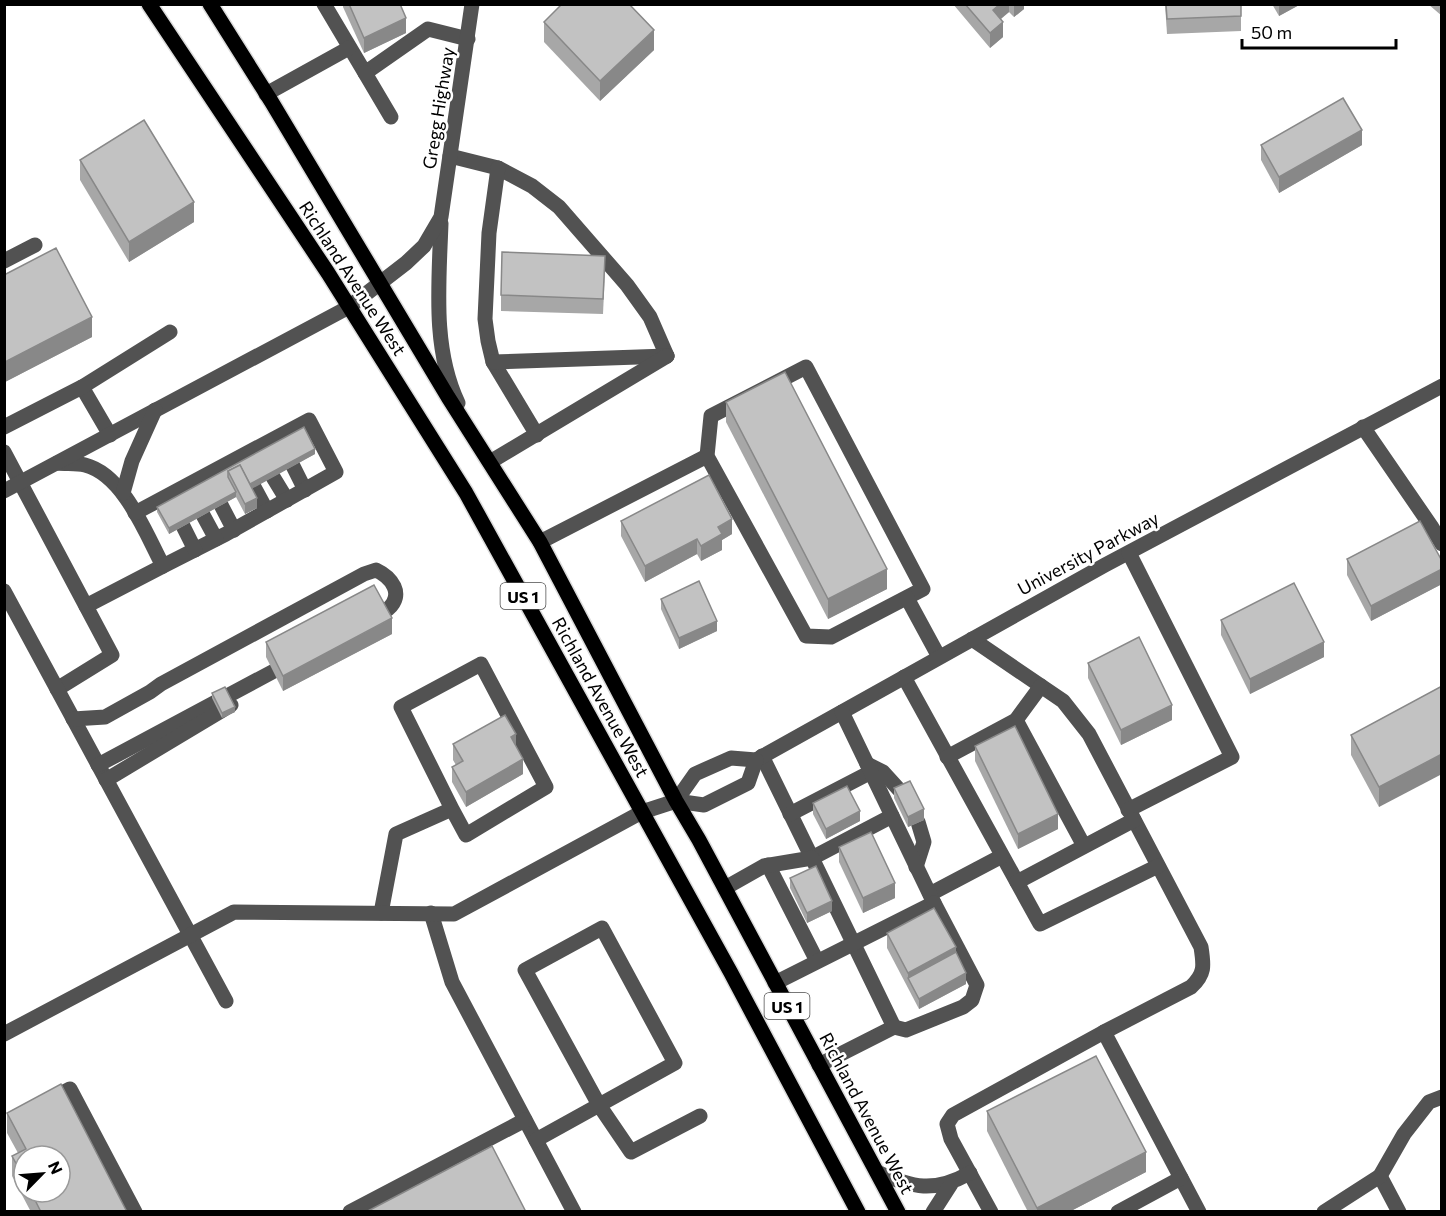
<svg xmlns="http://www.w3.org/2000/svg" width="1446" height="1216" font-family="Commissioner,sans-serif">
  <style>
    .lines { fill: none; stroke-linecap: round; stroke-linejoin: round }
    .major-casing { stroke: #dbdbdb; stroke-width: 18 }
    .minor { stroke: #525252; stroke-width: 15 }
    .major { stroke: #000; stroke-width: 15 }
    .wall { fill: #a7a7a7; fill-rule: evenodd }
    .shaded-wall { fill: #888 }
    .building { fill: #c2c2c2; stroke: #888; stroke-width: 1.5 }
    .labels { text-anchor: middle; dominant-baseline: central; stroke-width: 5; stroke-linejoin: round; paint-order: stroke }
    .shield { fill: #fff; stroke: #4c4c4c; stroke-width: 1.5 }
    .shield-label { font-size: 16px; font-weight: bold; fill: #000 }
    .street-label { font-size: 18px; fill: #000; stroke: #fff }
  </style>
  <rect width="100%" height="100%" fill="#fff"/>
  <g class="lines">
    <!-- major casing -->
    <g class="major-casing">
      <g id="major">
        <path d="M 149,4 L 328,273 L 466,493 L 731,973 L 858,1212"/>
        <path d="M 210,4 L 271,101 L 448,397 L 540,542 L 676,801 L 699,840 L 898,1212"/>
      </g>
    </g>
    <!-- minor -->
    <g class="minor">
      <path d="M 324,4 L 365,73 L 428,29 L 468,39"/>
      <path d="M 365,73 L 391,117"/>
      <path d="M 266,94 L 349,48"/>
      <path d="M 450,156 L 498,168 L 532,186 L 559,207 L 627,285 L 650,317 L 667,356"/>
      <path d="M 498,168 L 489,233 L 485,319 L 488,341 L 493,362 L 537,435"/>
      <path d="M 441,223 C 439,283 432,348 458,403"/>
      <path d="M 4,261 L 35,245"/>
      <path d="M 493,362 L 667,356"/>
      <path d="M 806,367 L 923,589 L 831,637 L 806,636 L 707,456 L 711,416 Z"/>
      <path d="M 82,387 L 110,435"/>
      <path d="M 4,427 L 82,387 L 170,332"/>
      <path d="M 1363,427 L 1431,526 L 1442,544"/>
      <path d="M 4,452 L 112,655 L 57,689"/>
      <path d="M 490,462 L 667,356"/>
      <path d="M 57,463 C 66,464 77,463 85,465 C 124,475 146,534 163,566 L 86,606"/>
      <path d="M 293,466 L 305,490"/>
      <path d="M 273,477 L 287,500"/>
      <path d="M 254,487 L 267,511"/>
      <path d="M 4,491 L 349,307 L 406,263 L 424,246 L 441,217 L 472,4"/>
      <path d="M 123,493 L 132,461 L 155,410"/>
      <path d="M 221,505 L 234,530"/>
      <path d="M 135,513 L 309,420 L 336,472 L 226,534 L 163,566"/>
      <path d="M 203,515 L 216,539"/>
      <path d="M 183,526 L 195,550"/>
      <path d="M 540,542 L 707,456"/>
      <path d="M 4,591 L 226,1001"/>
      <path d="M 907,598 L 939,657"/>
      <path d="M 972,639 L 1063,701 L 1089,734 L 1201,947 C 1204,966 1205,974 1191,987 L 1104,1032 L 953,1115 L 947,1124 L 951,1139 L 991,1212"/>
      <path d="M 904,677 L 1040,924 L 1158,866"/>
      <path d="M 73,719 L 105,717 L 150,692 L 161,684 L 364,574 L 376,570 C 391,577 405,594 388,609 C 383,613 376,615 371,619"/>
      <path d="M 1016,720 L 1084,846"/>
      <path d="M 762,756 L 812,858 L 892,816"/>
      <path d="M 947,757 L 1016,720 L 1041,686"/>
      <path d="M 867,764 L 883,772 L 903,794"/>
      <path d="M 98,765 L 289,663"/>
      <path d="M 106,780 L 231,705"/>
      <path d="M 676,801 L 695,774 L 731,758 L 756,760 L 1105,565 L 1442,386"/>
      <path d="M 1128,810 L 1232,757 L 1129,553"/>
      <path d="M 790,814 L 871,772"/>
      <path d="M 768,865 L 817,961"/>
      <path d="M 916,867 L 924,842 L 918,822"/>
      <path d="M 1017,882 L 1134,820"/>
      <path d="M 725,888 L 764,866 L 812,858 L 894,1027 L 819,1065"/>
      <path d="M 930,894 L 1002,856"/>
      <path d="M 381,913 L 396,834 L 452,809 L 466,835 L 546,787 L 481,664 L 401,707 L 452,809"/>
      <path d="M 431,913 L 452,982 L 574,1212"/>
      <path d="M 775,983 L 934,903 L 842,712"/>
      <path d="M 894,1027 L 906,1030 L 963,1007 L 972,1000 L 977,985 L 934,903"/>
      <path d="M 1104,1032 L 1199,1212"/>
      <path d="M 4,1034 L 234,912 L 454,914 L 642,812 L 676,801 L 704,805 L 748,783 L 756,760"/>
      <path d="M 47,1101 L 70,1089 L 135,1212"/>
      <path d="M 536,1140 L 675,1063 L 602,928 L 525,970 L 599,1105 L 631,1152 L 700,1116"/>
      <path d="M 877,1172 C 913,1188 934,1193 970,1173"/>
      <path d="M 1380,1176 L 1399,1212"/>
      <path d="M 350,1212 L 525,1120"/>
      <path d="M 933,1212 L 951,1184"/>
      <path d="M 1118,1212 L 1181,1178"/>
      <path d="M 1324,1212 L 1380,1176 L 1404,1134 L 1429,1102 L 1442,1097"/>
    </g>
    <!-- major -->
    <use href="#major" class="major"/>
  </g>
  <!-- wall -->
  <g class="wall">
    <path d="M 343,4 L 400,4 L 406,33 L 364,53 L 343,7 Z"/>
    <path d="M 953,4 L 1024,4 L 1024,9 L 1014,17 L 1009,12 L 1001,19 L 1003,37 L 990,48 Z"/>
    <path d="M 1165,4 L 1241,4 L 1241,31 L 1167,34 Z"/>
    <path d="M 1272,4 L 1301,4 L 1279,16 Z"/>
    <path d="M 1428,4 L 1442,4 L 1442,16 Z"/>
    <path d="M 544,22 L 654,50 L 600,101 L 544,42 Z"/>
    <path d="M 1261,145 L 1362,145 L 1279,193 L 1261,160 Z"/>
    <path d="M 80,160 L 194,222 L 129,262 L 80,180 Z"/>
    <path d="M 605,271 L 603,314 L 501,311 L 501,295 Z"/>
    <path d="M 4,275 L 92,337 L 5,382 L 4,380 Z"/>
    <path d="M 726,402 L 887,589 L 828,619 L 726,422 Z"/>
    <path d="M 304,427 L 315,454 L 252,488 L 257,508 L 245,514 L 236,497 L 169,534 L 157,512 L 157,507 Z"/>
    <path d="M 621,521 L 732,534 L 722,540 L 722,550 L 701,561 L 697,554 L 645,582 L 621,536 Z"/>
    <path d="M 1347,559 L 1442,561 L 1442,584 L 1371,621 L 1347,575 Z"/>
    <path d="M 661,599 L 717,631 L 679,649 L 661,609 Z"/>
    <path d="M 1221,620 L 1324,657 L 1250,694 L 1221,635 Z"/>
    <path d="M 392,634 L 283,691 L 266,657 L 266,642 Z"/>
    <path d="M 1088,663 L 1172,720 L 1121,745 L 1088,678 Z"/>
    <path d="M 1442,686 L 1379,807 L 1351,755 L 1351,735 Z"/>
    <path d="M 212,693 L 235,712 L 222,718 L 212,698 Z"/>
    <path d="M 453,744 L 516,746 L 523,774 L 466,807 L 452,782 L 452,767 L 456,765 L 453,760 Z"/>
    <path d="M 975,746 L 1058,829 L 1018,849 L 975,761 Z"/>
    <path d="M 894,788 L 924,820 L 908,827 L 894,798 Z"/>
    <path d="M 813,803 L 860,821 L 826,839 L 813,814 Z"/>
    <path d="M 839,847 L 895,898 L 863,913 L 839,862 Z"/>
    <path d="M 790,878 L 832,911 L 807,923 L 790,888 Z"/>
    <path d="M 887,933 L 956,952 L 966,984 L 919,1009 L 887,948 Z"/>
    <path d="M 987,1111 L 1146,1172 L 1069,1212 L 1028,1212 L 987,1131 Z"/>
    <path d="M 7,1113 L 127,1212 L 31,1212 L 12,1176 L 12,1156 L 18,1153 L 7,1133 ZM 24,1156 L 60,1192 L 24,1192 Z"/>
  </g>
  <!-- shaded-wall -->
  <g class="shaded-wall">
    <path d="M 1000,4 L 1009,4 L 1009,12 L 993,25 L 993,10 Z"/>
    <path d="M 1014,4 L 1024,4 L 1024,9 L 1014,17 Z"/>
    <path d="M 1279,4 L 1301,4 L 1279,16 Z"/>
    <path d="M 406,18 L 406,33 L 364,53 L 364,38 Z"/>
    <path d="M 1003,22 L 1003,37 L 990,48 L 990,33 Z"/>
    <path d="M 654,30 L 654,50 L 600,101 L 600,81 Z"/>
    <path d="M 1362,130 L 1362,145 L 1279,193 L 1279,177 Z"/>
    <path d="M 194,202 L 194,222 L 129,262 L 129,242 Z"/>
    <path d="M 92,317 L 92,337 L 5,382 L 5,362 Z"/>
    <path d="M 315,449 L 315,454 L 248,491 L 248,485 Z"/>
    <path d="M 236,492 L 236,497 L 169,534 L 169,528 Z"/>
    <path d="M 257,498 L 257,508 L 245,514 L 245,504 Z"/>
    <path d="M 732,519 L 732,534 L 722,540 L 722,550 L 701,561 L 701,546 L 718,527 Z"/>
    <path d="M 697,539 L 697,554 L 645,582 L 645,566 Z"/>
    <path d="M 887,569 L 887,589 L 828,619 L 828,599 Z"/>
    <path d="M 1442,569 L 1442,584 L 1371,621 L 1371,606 Z"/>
    <path d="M 392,618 L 392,634 L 283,691 L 283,676 Z"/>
    <path d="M 717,621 L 717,631 L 679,649 L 679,638 Z"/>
    <path d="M 1324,642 L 1324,657 L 1250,694 L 1250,679 Z"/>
    <path d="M 1172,705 L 1172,720 L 1121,745 L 1121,730 Z"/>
    <path d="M 235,707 L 235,712 L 222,718 L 222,713 Z"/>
    <path d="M 516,734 L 516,749 L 511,737 Z"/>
    <path d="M 1442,754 L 1442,774 L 1379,807 L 1379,787 Z"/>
    <path d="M 523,759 L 523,774 L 466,807 L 466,792 Z"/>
    <path d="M 924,809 L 924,820 L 908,827 L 908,817 Z"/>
    <path d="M 860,811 L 860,821 L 826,839 L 826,829 Z"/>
    <path d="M 1058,814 L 1058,829 L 1018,849 L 1018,834 Z"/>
    <path d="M 895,883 L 895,898 L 863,913 L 863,898 Z"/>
    <path d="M 832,901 L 832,911 L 807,923 L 807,913 Z"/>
    <path d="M 956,947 L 956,963 L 908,978 L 908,973 Z"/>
    <path d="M 966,973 L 966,984 L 919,1009 L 919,999 Z"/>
    <path d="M 1146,1152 L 1146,1172 L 1069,1212 L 1037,1212 L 1037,1208 Z"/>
  </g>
  <!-- building -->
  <g class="building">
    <path d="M 349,4 L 400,4 L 406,18 L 364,38 Z"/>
    <path d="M 562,4 L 629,4 L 654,30 L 600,81 L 544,22 Z"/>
    <path d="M 965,4 L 1000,4 L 993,10 L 1003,22 L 990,33 Z"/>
    <path d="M 1166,4 L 1241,4 L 1241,16 L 1167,19 Z"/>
    <path d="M 1343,98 L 1362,130 L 1279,177 L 1261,145 Z"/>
    <path d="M 144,120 L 194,202 L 129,242 L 80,160 Z"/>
    <path d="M 56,248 L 92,317 L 5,362 L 4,360 L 4,275 Z"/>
    <path d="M 502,252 L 605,256 L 603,299 L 501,295 Z"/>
    <path d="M 785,372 L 887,569 L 828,599 L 726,402 Z"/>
    <path d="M 304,427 L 315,449 L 250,484 L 240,465 L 228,471 L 228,477 L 236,492 L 169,528 L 157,507 Z"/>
    <path d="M 240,465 L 257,498 L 245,504 L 228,471 Z"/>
    <path d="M 709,475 L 732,519 L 718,527 L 722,534 L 701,546 L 697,539 L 645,566 L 621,521 Z"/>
    <path d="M 1420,521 L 1442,561 L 1442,569 L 1371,606 L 1347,559 Z"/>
    <path d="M 699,581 L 717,621 L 679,638 L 661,599 Z"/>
    <path d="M 1294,583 L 1324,642 L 1250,679 L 1221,620 Z"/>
    <path d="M 374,585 L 392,618 L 283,676 L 266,642 Z"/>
    <path d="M 1139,637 L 1172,705 L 1121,730 L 1088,663 Z"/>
    <path d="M 1442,686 L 1442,754 L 1379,787 L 1351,735 Z"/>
    <path d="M 225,687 L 235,707 L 222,713 L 212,693 Z"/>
    <path d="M 505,715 L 516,734 L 511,737 L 523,759 L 466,792 L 452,767 L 463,761 L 453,744 Z"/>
    <path d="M 1015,726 L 1058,814 L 1018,834 L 975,746 Z"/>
    <path d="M 910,781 L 924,809 L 908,817 L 894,788 Z"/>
    <path d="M 847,786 L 860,811 L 826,829 L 813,803 Z"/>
    <path d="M 871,832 L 895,883 L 863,898 L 839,847 Z"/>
    <path d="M 816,866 L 832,901 L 807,913 L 790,878 Z"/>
    <path d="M 934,908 L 956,947 L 908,973 L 887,933 Z"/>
    <path d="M 956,952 L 966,973 L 919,999 L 908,978 Z"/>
    <path d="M 1096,1056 L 1146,1152 L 1037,1208 L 987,1111 Z"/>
    <path d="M 61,1084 L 127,1212 L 41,1212 L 31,1192 L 60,1192 L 60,1156 L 24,1156 L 24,1178 L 12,1156 L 26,1149 L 7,1113 Z"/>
    <path d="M 492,1146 L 526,1212 L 366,1212 Z"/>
  </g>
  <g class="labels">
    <!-- shield labels -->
    <g class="shield">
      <rect x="500.5" y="583" width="45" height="26" rx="4.5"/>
      <rect x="764.5" y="993" width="45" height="26" rx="4.5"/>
    </g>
    <g class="shield-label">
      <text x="523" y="596">US 1</text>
      <text x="787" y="1006">US 1</text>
    </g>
    <!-- street labels -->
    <g class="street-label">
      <text transform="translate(438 108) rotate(-81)">Gregg Highway</text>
      <text transform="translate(353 278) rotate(57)">Richland Avenue West</text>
      <text transform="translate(1088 553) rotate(-28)">University Parkway</text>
      <text transform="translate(601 697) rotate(61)">Richland Avenue West</text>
      <text transform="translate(867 1113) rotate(62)">Richland Avenue West</text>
    </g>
  </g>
  <!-- border -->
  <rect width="1446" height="1216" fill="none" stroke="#000000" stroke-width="12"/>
  <!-- north arrow -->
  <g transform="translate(42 1174) rotate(65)"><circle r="28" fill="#ffffff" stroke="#999999" stroke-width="1.5"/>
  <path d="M0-4.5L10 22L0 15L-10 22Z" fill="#000000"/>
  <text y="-9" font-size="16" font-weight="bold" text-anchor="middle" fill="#000000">N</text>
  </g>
  <!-- scale -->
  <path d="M1242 39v9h154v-9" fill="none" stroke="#000000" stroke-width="3"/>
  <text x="1251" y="39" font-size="18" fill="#000000" stroke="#ffffff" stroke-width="4.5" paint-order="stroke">50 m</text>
</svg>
